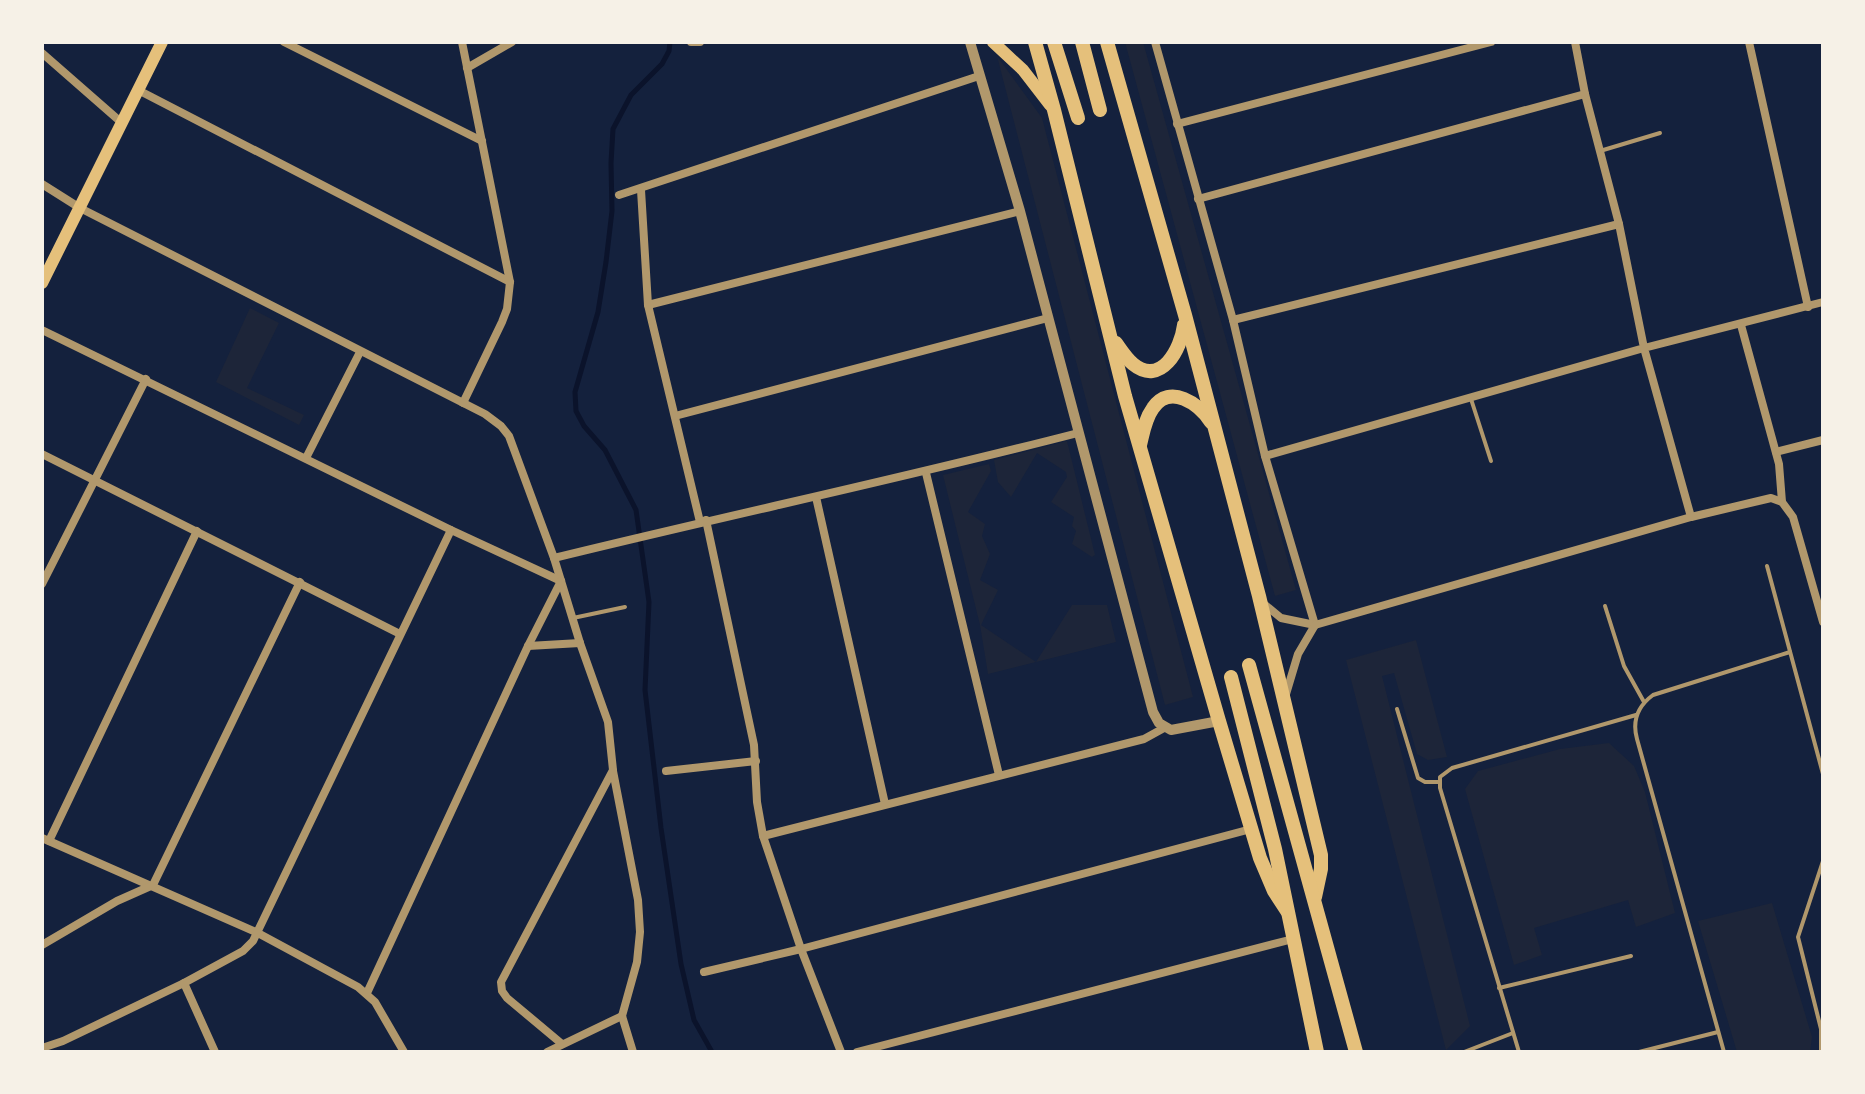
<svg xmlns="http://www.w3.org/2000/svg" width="1865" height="1094" font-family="'Archivo Narrow',sans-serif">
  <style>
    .green { fill: #1d2539 }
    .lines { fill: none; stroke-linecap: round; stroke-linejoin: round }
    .stream { stroke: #0b132b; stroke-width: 5 }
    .service { stroke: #b1986c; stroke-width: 4 }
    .minor { stroke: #b1986c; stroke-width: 8 }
    .tertiary { stroke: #b1986c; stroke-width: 10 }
    .secondary { stroke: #e5c07b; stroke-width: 12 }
    .primary { stroke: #e5c07b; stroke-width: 14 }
    .trunk { stroke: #e5c07b; stroke-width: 14 }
  </style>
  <rect width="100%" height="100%" fill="#14213d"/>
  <!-- green -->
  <g class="green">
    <path d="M 1125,42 L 1143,42 L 1296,590 L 1275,596 Z"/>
    <path d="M 997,56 L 1042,118 L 1193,697 L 1165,705 Z"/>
    <path d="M 250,308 L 279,323 L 247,388 L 304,415 L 299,425 L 216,382 Z"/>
    <path d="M 1067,441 L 1095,555 L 1092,557 L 1072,544 L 1076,531 L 1072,526 L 1074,517 L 1051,502 L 1067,477 L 1066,472 L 1037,453 L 1011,497 L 998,482 L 994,460 Z"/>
    <path d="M 989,464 L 991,471 L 968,512 L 985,524 L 982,536 L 990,554 L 980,580 L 998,590 L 981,625 L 1036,662 L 1072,605 L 1107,605 L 1116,642 L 988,674 L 980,625 L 943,475 Z"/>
    <path d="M 1416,640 L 1447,757 L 1428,760 L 1417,754 L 1394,673 L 1382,676 L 1470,1026 L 1446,1050 L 1346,660 Z"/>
    <path d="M 1609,743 L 1634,766 L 1645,792 L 1675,913 L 1636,927 L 1628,900 L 1534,928 L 1542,955 L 1514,965 L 1465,789 L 1478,771 L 1560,749 Z"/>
    <path d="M 1772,903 L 1812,1037 L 1810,1052 L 1737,1052 L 1698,921 Z"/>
  </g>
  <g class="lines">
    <!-- stream -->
    <path class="stream" d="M 670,42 L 669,51 L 662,64 L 631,95 L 613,129 L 611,163 L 612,211 L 606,262 L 598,312 L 575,392 L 576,411 L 584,426 L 605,450 L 636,510 L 649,602 L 645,690 L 661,828 L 681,964 L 694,1020 L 712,1052"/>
    <!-- service -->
    <g class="service">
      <path d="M 1600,151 L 1660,133"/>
      <path d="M 1471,399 L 1491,461"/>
      <path d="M 1767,566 L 1823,774"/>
      <path d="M 1605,606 L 1624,666 L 1644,702"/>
      <path d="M 573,618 L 625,607"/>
      <path d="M 1397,709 L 1418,778 L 1425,782 L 1438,782"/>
      <path d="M 1499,988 L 1631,956"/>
      <path d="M 1464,1052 L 1513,1033"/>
      <path d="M 1519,1052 L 1440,788 L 1440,777 L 1452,768 L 1636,715"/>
      <path d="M 1639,1052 L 1718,1032"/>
      <path d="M 1724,1052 L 1637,739 C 1632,721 1638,706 1653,695 L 1790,652"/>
      <path d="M 1821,1052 L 1821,1029 L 1798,937 L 1823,861"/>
    </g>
    <!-- minor -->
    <g class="minor">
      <path d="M 284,42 L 482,141"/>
      <path d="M 462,42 L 510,282 L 507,309 L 502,322 L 463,403"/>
      <path d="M 691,42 L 700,42"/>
      <path d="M 1155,42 L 1233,320 L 1265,456 L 1315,625"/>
      <path d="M 1749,42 L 1808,307"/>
      <path d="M 42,53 L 122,123"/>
      <path d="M 467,68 L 512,42"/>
      <path d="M 138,90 L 510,282"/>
      <path d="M 1177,124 L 1491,42"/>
      <path d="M 42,184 L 80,208 L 485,414 L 501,426 L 509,436 L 554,558 L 580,643 L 608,722 L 613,770 L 501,982 L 502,991 L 507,998 L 562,1044"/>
      <path d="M 641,190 L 648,305 L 700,522"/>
      <path d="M 619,195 L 979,76"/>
      <path d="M 1198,199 L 1585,94"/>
      <path d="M 648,305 L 1020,211"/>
      <path d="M 1233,320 L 1619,224"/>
      <path d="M 1741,325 L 1779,464 L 1782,502"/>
      <path d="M 42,330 L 451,530 L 561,581"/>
      <path d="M 675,416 L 1048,318"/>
      <path d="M 1776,452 L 1823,440"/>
      <path d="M 42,454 L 400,634"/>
      <path d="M 1265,456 L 1644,348 L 1619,224 L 1585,94 L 1575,42"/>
      <path d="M 306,458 L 360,352"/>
      <path d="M 926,473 L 999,775"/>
      <path d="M 816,497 L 885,804"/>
      <path d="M 1691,517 L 1644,348 L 1823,302"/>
      <path d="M 706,520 L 754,745 L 757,802 L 763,836 L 801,949 L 841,1052"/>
      <path d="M 554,558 C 729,515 904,478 1078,433"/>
      <path d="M 42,584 L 146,379"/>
      <path d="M 1264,604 L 1281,618 L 1315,625 L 1691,517 L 1771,498 L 1782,502 L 1793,517 L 1823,622"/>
      <path d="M 528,646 L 580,643"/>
      <path d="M 1286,694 L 1298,654 L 1315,625"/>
      <path d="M 613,771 L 638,900 L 640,932 L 637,962 L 622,1016 L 633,1052"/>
      <path d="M 666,771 L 756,761"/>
      <path d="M 763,836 L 1144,739 L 1164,728"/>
      <path d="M 42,838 L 256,932 L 358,987 L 375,1002 L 404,1052"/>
      <path d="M 49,841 L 197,531"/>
      <path d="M 42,945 L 117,901 L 153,885 L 300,582"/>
      <path d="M 704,972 L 801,949 L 1251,829"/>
      <path d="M 184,983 L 215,1052"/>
      <path d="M 367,993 L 528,646 L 561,581"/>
      <path d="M 42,1048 L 63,1041 L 184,983 L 243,951 L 253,941 L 451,530"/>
      <path d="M 547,1052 L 622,1016"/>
      <path d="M 857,1052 L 1293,939"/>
    </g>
    <!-- tertiary -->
    <path class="tertiary" d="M 970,42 L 1020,211 L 1153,712 L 1159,723 L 1171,730 L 1219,721"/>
    <!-- secondary -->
    <g class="secondary">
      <path d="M 993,42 L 1023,70 L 1050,105"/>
      <path d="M 42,283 L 162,42"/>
    </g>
    <!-- primary -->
    <g class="primary">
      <path d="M 1035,42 L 1054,110 L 1125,396 L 1219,721 L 1260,858 L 1274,891 L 1287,911"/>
      <path d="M 1107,42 L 1185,315 L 1259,596 L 1321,855 L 1321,869 L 1315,897"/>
      <path d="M 1116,343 C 1121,350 1126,358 1133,364 C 1161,387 1181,349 1184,325"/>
      <path d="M 1140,445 C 1143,433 1145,419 1153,408 C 1170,383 1199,404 1211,422"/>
    </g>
    <!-- trunk -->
    <g class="trunk">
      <path d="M 1054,42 L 1078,118"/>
      <path d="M 1082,42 L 1100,110"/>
      <path d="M 1249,665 L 1356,1052"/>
      <path d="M 1231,677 L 1275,849 L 1317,1052"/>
    </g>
  </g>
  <!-- border -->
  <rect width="1865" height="1094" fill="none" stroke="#f6f1e7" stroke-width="88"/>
</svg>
